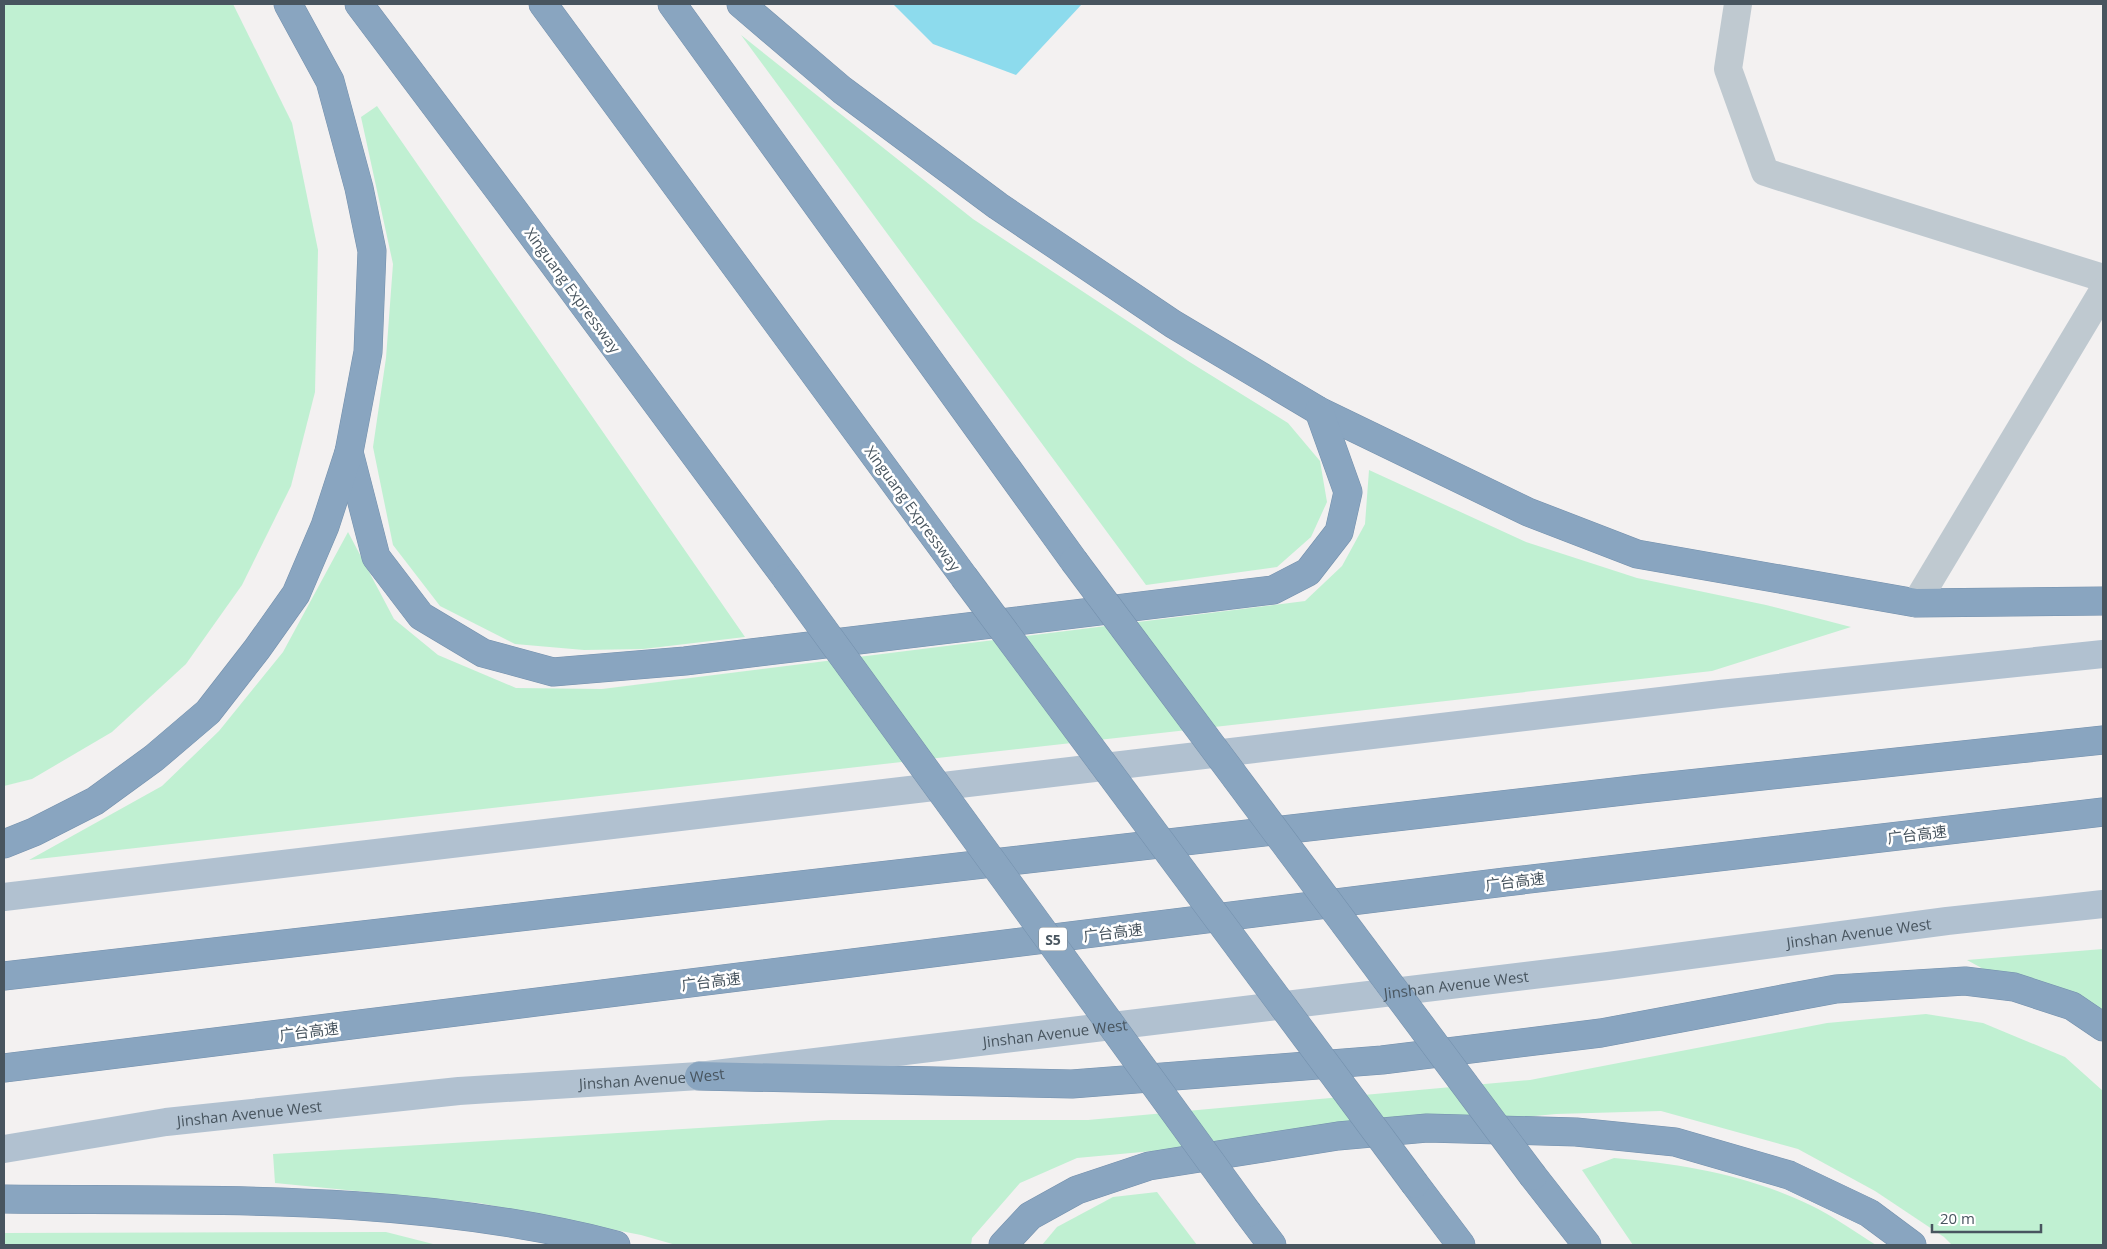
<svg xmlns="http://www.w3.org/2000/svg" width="2107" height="1249" font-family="'Open Sans','Noto Sans SC',sans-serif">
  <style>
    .green { fill: #c0f0d2 }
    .water { fill: #8ddbed }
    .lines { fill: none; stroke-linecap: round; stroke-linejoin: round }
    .highway-casing { stroke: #7490ac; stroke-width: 29 }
    .minor { stroke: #bfc9d0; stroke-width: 28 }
    .major { stroke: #b1c1d0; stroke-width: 28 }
    .highway { stroke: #89a5c0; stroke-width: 28 }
    .highway-bridge-casing { stroke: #7490ac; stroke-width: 29; stroke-linecap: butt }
    .highway-bridge { stroke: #89a5c0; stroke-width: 28 }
    .labels { text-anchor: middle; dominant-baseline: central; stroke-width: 5; stroke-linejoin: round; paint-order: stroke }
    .shield { fill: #fff; stroke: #7f888f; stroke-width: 1 }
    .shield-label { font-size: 14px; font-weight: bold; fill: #48555f }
    .street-label { font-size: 15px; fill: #48555f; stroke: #fff }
  </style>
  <rect width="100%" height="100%" fill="#f3f1f1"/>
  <!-- green -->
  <g class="green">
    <path d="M 4,4 L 233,4 L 292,123 L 318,250 L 315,392 L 291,486 L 242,585 L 186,664 L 112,732 L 32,779 L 4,786 Z"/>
    <path d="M 741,35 L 973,219 L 1188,361 L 1288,423 L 1320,461 L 1327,502 L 1311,537 L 1277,567 L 1146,585 Z"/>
    <path d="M 377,106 L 745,637 L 643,649 L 584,650 L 515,644 L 440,606 L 393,545 L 373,447 L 386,358 L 393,264 L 361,117 Z"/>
    <path d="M 1369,470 L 1526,542 L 1637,578 L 1766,605 L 1851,627 L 1712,671 L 29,860 L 162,786 L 219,731 L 283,652 L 348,532 L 394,619 L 438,655 L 516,688 L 602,689 L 1305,601 L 1342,566 L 1365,524 Z"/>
    <path d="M 2103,949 L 2103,1039 L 2090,1028 L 1967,960 Z"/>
    <path d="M 1926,1014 L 1983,1023 L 2065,1057 L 2103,1091 L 2103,1245 L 1952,1245 L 1944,1237 L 1875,1191 L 1798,1149 L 1661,1111 L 1556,1114 L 1077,1158 L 1020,1183 L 972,1238 L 971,1245 L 676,1245 L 641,1235 L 479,1203 L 275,1183 L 273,1154 L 830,1120 L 1088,1120 L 1530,1080 L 1827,1023 Z"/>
    <path d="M 1614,1158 C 1682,1164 1748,1175 1810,1205 C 1833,1216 1855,1232 1876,1245 L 1633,1245 L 1582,1170 Z"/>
    <path d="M 1157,1192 L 1197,1245 L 1042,1245 L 1057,1227 L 1113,1197 Z"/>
    <path d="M 386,1232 L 437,1245 L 4,1245 L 4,1233 Z"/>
  </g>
  <!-- water -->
  <path class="water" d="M 893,4 L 1082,4 L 1016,75 L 933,44 Z"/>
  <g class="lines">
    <!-- highway casing -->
    <g class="highway-casing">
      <g id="highway">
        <path d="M 359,4 L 510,205 L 786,578"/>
        <path d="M 543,4 L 964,577"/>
        <path d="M 672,4 L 1074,561"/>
        <path d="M 741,4 L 842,90 L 998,206 L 1173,324 L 1319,411 L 1528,512 L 1637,554 L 1916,603 L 2103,601"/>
        <path d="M 349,452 L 376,557 L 421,616 L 483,653 L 553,672 L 685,661 L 1273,590 L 1308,572 L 1339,532 L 1348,492 L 1319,411"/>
        <path d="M 4,844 L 34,832 L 95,801 L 154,758 L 208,712 L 257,649 L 296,594 L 325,526 L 349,452 L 368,352 L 372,251 L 359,188 L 330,81 L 288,4"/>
        <path d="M 4,976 L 1641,789 L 2103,740"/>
        <path d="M 4,1068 L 1505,882 L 2103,812"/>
        <path d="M 699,1076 L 1072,1084 L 1382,1060 L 1601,1033 L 1836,989 L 1965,981 L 2014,987 L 2072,1006 L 2103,1027"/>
        <path d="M 1533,1176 L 1587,1245"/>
        <path d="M 1415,1184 L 1461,1245"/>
        <path d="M 4,1199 C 208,1201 416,1193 616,1245"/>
        <path d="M 1248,1213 L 1272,1245"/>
        <path d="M 1003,1245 L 1030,1216 L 1077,1190 L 1149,1166 L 1338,1136 L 1427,1128 L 1576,1132 L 1675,1142 L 1789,1175 L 1869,1213 L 1912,1245"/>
      </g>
    </g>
    <!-- minor -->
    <g class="minor">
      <path d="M 1738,4 L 1728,69 L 1765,172 L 2103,278"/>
      <path d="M 1916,603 L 2103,291"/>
    </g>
    <!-- major -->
    <g class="major">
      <path d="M 4,897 L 1720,694 L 2103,654"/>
      <path id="s1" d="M 4,1149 L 166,1122 L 459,1091 L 699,1076 L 1608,966 L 1947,921 L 2103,904"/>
    </g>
    <!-- highway -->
    <use href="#highway" class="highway"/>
    <!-- highway-bridge casing -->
    <g class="highway-bridge-casing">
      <g id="highway-bridge">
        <path d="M 1074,561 L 1533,1176"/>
        <path d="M 964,577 L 1415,1184"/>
        <path d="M 786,578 L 1248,1213"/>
      </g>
    </g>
    <!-- highway-bridge -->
    <use href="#highway-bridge" class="highway-bridge"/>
  </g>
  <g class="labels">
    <!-- shield labels -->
    <rect class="shield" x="1039" y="927.5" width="28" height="23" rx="4"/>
    <g class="shield-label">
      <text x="1053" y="939">S5</text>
    </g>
    <!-- street labels -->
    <g class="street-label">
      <text transform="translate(573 290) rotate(54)">Xinguang Expressway</text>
      <text transform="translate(913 508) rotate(54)">Xinguang Expressway</text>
      <text transform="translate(1917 834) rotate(-7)">广台高速</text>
      <text transform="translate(1515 881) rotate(-7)">广台高速</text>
      <text transform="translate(1113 932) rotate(-7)">广台高速</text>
      <text stroke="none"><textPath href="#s1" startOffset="1868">Jinshan Avenue West</textPath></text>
      <text transform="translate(711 981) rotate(-7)">广台高速</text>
      <text stroke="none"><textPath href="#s1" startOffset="1462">Jinshan Avenue West</textPath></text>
      <text transform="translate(309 1031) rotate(-7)">广台高速</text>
      <text stroke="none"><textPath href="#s1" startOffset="1058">Jinshan Avenue West</textPath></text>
      <text stroke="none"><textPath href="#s1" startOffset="652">Jinshan Avenue West</textPath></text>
      <text stroke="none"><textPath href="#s1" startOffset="248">Jinshan Avenue West</textPath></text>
    </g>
  </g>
  <!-- border -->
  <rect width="2107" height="1249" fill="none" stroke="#48555f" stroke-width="10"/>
  <!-- scale -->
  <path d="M1932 1224v8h109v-8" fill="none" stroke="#48555f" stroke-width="2.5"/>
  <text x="1940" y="1224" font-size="15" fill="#48555f" stroke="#ffffff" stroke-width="4" paint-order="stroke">20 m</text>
</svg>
